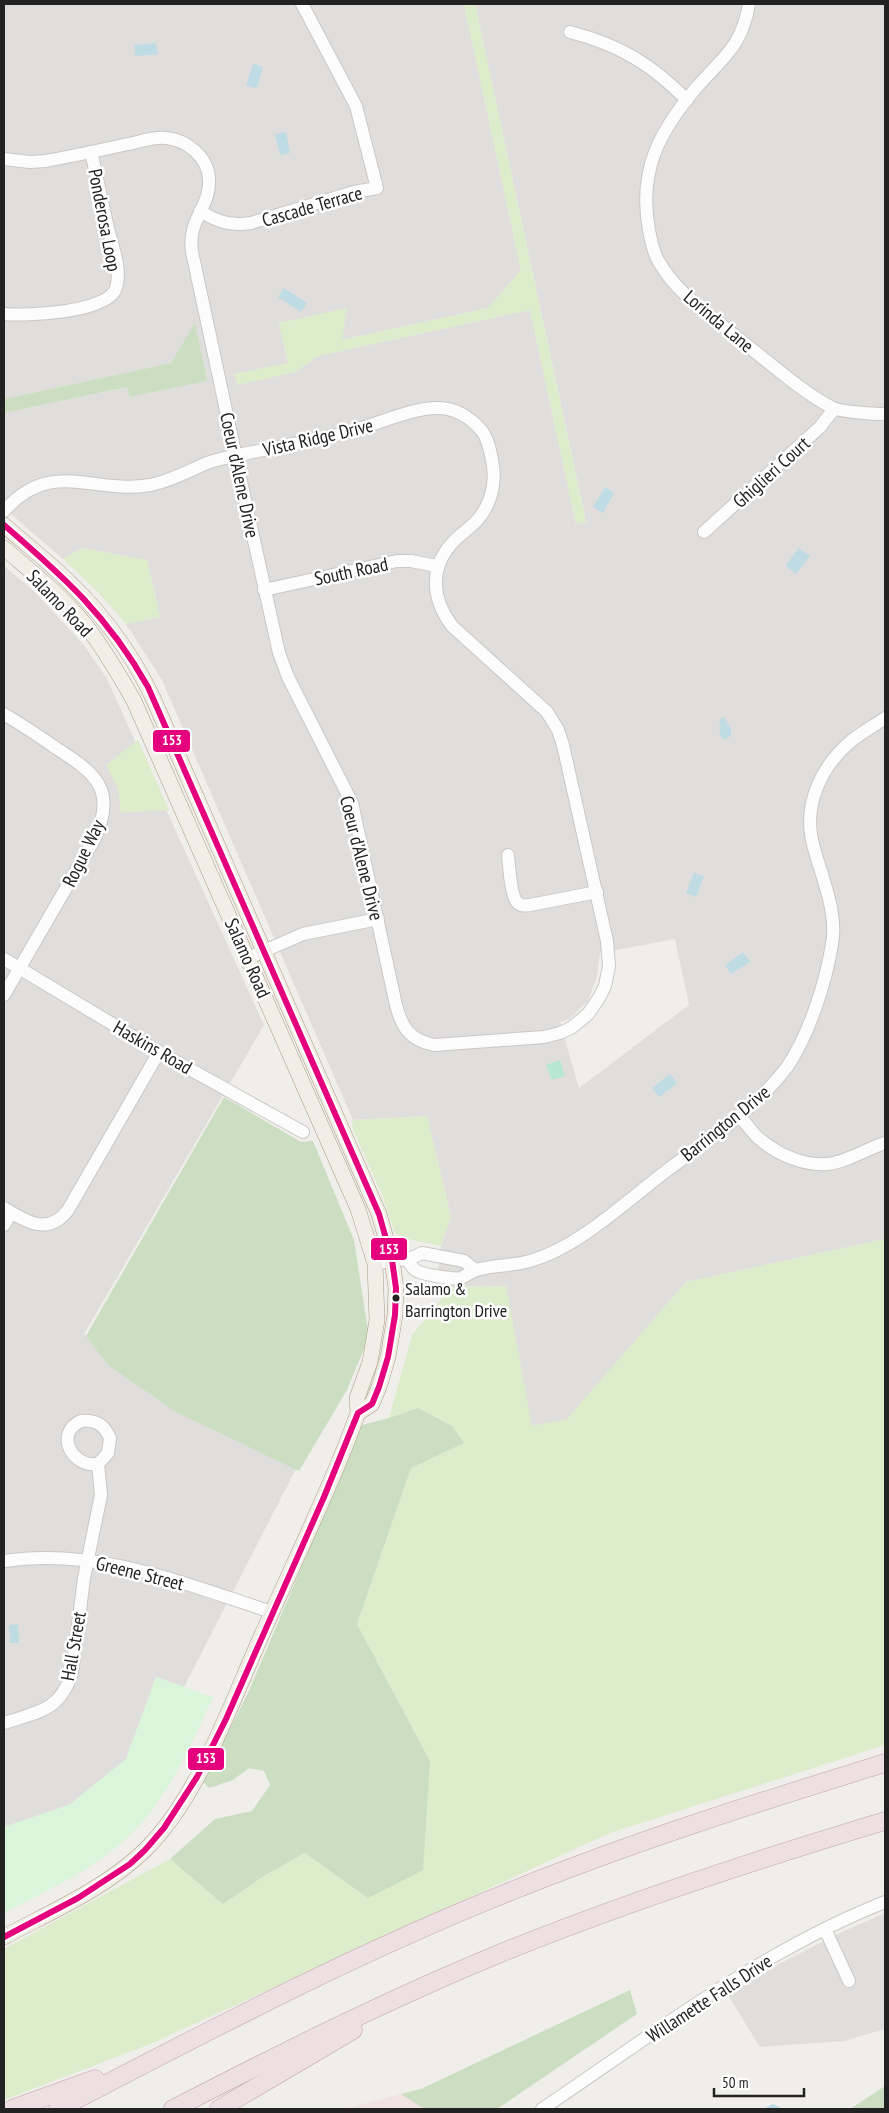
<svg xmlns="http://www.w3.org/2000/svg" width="889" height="2113" font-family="'PT Sans Narrow',sans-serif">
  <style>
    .residential { fill: #dfdedc; fill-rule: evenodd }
    .commercial { fill: #f1e3e1 }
    .grass { fill: #ddeccb }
    .forest { fill: #cbdec1 }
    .park { fill: #daf5da }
    .pitch { fill: #b7e6d2 }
    .water { fill: #bfdbe3 }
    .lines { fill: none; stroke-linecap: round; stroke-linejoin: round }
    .stream { stroke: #bfdbe3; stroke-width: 4 }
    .minor-casing { stroke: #c9c8c7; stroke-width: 14 }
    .major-casing { stroke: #a79c86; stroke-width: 16 }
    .highway-casing { stroke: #c5a2ac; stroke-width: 19 }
    .minor { stroke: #fdfcfc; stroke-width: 12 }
    .major { stroke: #f3ede7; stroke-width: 15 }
    .highway { stroke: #ece0e2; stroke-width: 18 }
    .bus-1-casing { stroke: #fff; stroke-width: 10 }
    .bus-1 { stroke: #e5007d; stroke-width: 6 }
    .bus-dot { fill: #222; stroke: #fff; stroke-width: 2 }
    .labels { text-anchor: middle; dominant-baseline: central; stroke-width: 5; stroke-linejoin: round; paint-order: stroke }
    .bus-label { font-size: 18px; fill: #222; stroke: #fff; text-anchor: start }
    .street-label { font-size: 19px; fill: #222; stroke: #fff }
    .line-badge { stroke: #fff; stroke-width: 2 }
    .badge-label { font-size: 14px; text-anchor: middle; font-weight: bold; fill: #fff }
  </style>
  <rect width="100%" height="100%" fill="#f0eeeb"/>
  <!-- residential -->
  <g class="residential">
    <path d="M 4,4 L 464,4 L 521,270 L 488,308 L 341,340 L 346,309 L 279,323 L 288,363 L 235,374 L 237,385 L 295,372 L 318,356 L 530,310 L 576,524 L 586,521 L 475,4 L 885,4 L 885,1239 L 686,1282 L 567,1420 L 531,1426 L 506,1286 L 436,1287 L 441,1246 L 451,1217 L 427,1116 L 353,1120 L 162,680 L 126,624 L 160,617 L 147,560 L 82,548 L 63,559 L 4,508 L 4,413 L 128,387 L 130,397 L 207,381 L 171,363 L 4,399 ZM 675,939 L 689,1005 L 579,1088 L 560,1022 L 569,1019 L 588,1001 L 597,976 L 600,953 Z"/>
    <path d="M 4,566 L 35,592 L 83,644 L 106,677 L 264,1025 L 84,1334 L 299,1463 L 184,1687 L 156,1677 L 126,1759 L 69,1805 L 4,1827 Z"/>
    <path d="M 885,1913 L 885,2029 L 844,2041 L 760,2047 L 728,1995 L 777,1965 L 842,1932 Z"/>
  </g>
  <!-- commercial -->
  <path class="commercial" d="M 401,2094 L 424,2109 L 343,2109 Z"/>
  <!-- grass -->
  <g class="grass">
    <path d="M 464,4 L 475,4 L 586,522 L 576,524 L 530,310 L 318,356 L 295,372 L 237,385 L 234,374 L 288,363 L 279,323 L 347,308 L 342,340 L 488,308 L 521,270 Z"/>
    <path d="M 82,548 L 147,560 L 160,617 L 126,624 L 98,592 L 63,559 Z"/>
    <path d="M 138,740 L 169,810 L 121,813 L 118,788 L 106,765 Z"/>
    <path d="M 427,1116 L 451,1217 L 441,1246 L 403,1238 L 395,1233 L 382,1195 L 352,1127 L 353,1120 Z"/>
    <path d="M 885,1239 L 885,1745 L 610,1833 L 153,2043 L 4,2100 L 4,1949 L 170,1859 L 223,1904 L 267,1874 L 305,1853 L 368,1898 L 430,1761 L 357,1624 L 411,1468 L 464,1443 L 418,1408 L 389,1418 L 412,1335 L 451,1287 L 506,1286 L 532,1426 L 567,1419 L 686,1282 Z"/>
  </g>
  <!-- forest -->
  <g class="forest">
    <path d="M 195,323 L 207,381 L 130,397 L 127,387 L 4,413 L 4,399 L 171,363 Z"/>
    <path d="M 224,1097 L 301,1142 L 313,1141 L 354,1240 L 369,1337 L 347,1390 L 299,1471 L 176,1412 L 108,1365 L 86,1336 Z"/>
    <path d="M 418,1408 L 452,1426 L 464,1443 L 411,1468 L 357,1624 L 430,1761 L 423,1870 L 368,1898 L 305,1853 L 267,1874 L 223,1904 L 170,1859 L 215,1819 L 252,1811 L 270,1785 L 264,1771 L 249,1768 L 233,1780 L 209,1788 L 203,1782 L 248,1693 L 362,1425 L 389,1418 Z"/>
    <path d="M 630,1990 L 637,2014 L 497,2109 L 424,2109 L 401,2094 L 421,2089 Z"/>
    <path d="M 885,2086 L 885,2109 L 850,2109 Z"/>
  </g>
  <!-- park -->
  <path class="park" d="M 156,1677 L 213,1697 C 191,1745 170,1794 133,1832 C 97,1868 48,1890 4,1913 L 4,1827 L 69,1805 L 126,1759 Z"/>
  <!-- pitch -->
  <path class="pitch" d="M 560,1060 L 565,1076 L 552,1080 L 546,1065 Z"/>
  <!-- water -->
  <g class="water">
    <path d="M 156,43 L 158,54 L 135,56 L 134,45 Z"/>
    <path d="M 253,64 L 263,67 L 257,88 L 246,86 Z"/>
    <path d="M 286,132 L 290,153 L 280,155 L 275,134 Z"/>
    <path d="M 284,288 L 307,303 L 301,312 L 278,297 Z"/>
    <path d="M 605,487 L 614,493 L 603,513 L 593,507 Z"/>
    <path d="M 799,548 L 810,556 L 796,574 L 785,566 Z"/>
    <path d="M 724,717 L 731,729 L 731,736 L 725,739 L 721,737 L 719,733 L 721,729 L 719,720 Z"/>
    <path d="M 694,873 L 704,876 L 696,897 L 686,893 Z"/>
    <path d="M 743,952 L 750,962 L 731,974 L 725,965 Z"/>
    <path d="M 670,1074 L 677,1083 L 659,1097 L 652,1088 Z"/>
    <path d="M 18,1624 L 19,1643 L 10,1643 L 9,1625 Z"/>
  </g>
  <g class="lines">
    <!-- stream -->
    <path class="stream" d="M 767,2109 L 773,2106 L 779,2109"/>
    <!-- minor casing -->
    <g class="minor-casing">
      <g id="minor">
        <path d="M 749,4 C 742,47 722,58 696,88 C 659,132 638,171 649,230 C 651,240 653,253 659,262 C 677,294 710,315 738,338 C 765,359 803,393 833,408 C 841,412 875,414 885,414"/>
        <path d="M 570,32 C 620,45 651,64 687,100"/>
        <path d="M 4,159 L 30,162 L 45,161 C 73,156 101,150 128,144 C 140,142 154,136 166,138 C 187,140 208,157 209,179 C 211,207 187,219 192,252 L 233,443 L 238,468 L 279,653 L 288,677 L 352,803 L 396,1005 C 402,1028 410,1040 434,1045 L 544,1037 L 560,1033 L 571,1028 L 588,1014 L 599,998 L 605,986 L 609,966 L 607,941 L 563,745 L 558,730 L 547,712 L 452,626 C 431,598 429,566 455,540 C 464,531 475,525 482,514 C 493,498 496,478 492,460 C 490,450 488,439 482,431 C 471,418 458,409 440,408 C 413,407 378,424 352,431 C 318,440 282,446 248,453 C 234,456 220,458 207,463 C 188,471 171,481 150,485 C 93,495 52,457 4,511"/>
        <path d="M 200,211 C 218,222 230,226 251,223 L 354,192 L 377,188 L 356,106 L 302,4"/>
        <path d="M 4,314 C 26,316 108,313 116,288 C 122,269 112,246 108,228 C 102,203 97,177 91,152"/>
        <path d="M 704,532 L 820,427 L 834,409"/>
        <path d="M 264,590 L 397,561 L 411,561 L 437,566"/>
        <path d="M 4,714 C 22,725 39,736 56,748 C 95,773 117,789 95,838 L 4,995"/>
        <path d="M 508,855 C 509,865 511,898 518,903 C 521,906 525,906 530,905 L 597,892"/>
        <path d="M 248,958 L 303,934 L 378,919"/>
        <path d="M 4,959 L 159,1052 L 303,1132"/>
        <path d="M 739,1115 C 746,1123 753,1135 762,1141 C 779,1155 805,1166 827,1164 C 847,1162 866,1149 885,1143"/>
        <path d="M 4,1208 C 27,1222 48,1236 68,1210 L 159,1052"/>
        <path d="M 4,1225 L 11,1213"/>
        <path d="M 407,1260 C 410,1263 412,1267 415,1270 C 421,1274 453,1280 461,1278 C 466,1276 470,1272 476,1270 C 493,1265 512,1266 530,1261 C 578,1247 622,1205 661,1175 C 703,1143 755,1110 787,1067 C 809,1035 826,982 832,944 C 836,923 830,901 824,881 C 820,867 815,854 812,840 C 804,803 822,766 850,742 C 860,733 874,726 885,718"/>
        <path d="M 375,1264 L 399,1259 L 407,1260 L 422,1253 L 464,1261 L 475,1270"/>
        <path d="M 81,1421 C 96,1420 104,1424 110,1438 L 108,1453 L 98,1464 C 72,1468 54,1433 81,1421 Z"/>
        <path d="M 4,1561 C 97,1547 185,1584 272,1612"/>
        <path d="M 4,1723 C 38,1712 60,1711 72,1673 L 84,1578 L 101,1495 L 98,1464"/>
        <path d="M 825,1929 L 849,1981"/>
        <path d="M 542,2109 C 652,2035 761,1951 885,1902"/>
      </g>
    </g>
    <!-- major casing -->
    <g class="major-casing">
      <g id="major">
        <path d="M 4,525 C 20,539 37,553 53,567 C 95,604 129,647 153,698 L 379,1214 L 392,1260 L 396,1288 L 395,1315 L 388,1357 L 379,1387 L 372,1404 L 358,1413"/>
        <path d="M 4,548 C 35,575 69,601 93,635 C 108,656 121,678 134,701 L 358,1209 L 375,1264 L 377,1320 L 370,1362 L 357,1398 L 358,1413 L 347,1442 C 321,1508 289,1573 260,1639 C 230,1706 198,1798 145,1850 C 106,1888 52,1911 4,1937"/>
      </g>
    </g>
    <!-- highway casing -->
    <g class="highway-casing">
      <g id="highway">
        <path d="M 12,2109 L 95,2079"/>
        <path d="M 58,2109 C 206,2032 354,1954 509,1892 C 632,1842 759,1802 885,1763"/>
        <path d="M 173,2109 C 280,2054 389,1999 501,1953 C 627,1902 755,1860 885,1821"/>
        <path d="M 219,2109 L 353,2030"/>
      </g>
    </g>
    <!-- minor -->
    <use href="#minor" class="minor"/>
    <!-- major -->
    <use href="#major" class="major"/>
    <!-- highway -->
    <use href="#highway" class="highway"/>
    <!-- bus-1 casing -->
    <g class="bus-1-casing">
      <path id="bus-1" d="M 4,525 C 64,577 108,616 148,687 L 379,1214 L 392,1260 L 396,1288 L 395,1315 L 388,1357 L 379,1387 L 372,1404 L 358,1413 L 324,1497 L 226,1719 L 197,1777 L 164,1828 L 145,1850 L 130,1864 L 78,1898 L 4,1937"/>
    </g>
    <!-- bus-1 -->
    <use href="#bus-1" class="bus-1"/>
  </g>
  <!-- markers -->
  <circle class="bus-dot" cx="396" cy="1298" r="4.5"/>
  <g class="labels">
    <!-- bus labels -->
    <g class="bus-label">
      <text x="405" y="1288">Salamo &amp;<tspan x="405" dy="22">Barrington Drive</tspan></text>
    </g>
    <!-- street labels -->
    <g class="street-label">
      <text transform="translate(312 206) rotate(-16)">Cascade Terrace</text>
      <text transform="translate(105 220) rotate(79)">Ponderosa Loop</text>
      <text transform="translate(719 321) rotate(40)">Lorinda Lane</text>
      <text transform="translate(318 437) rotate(-13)">Vista Ridge Drive</text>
      <text transform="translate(771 472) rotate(-42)">Ghiglieri Court</text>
      <text transform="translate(240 475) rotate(78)">Coeur d'Alene Drive</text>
      <text transform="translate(351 571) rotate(-12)">South Road</text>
      <text transform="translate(60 603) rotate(46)">Salamo Road</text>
      <text transform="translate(83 853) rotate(-64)">Rogue Way</text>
      <text transform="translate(362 858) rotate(76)">Coeur d'Alene Drive</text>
      <text transform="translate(248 958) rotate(66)">Salamo Road</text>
      <text transform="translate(153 1047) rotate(30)">Haskins Road</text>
      <text transform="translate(725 1123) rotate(-39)">Barrington Drive</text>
      <text transform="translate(140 1573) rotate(14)">Greene Street</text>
      <text transform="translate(73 1646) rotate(-80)">Hall Street</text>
      <text transform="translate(709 1998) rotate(-33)">Willamette Falls Drive</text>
    </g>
  </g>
  <g class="line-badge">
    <rect x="152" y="729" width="39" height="24" rx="5" fill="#e5007d"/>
    <rect x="370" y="1237" width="38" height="24" rx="5" fill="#e5007d"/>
    <rect x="187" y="1747" width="38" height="24" rx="5" fill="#e5007d"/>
  </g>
  <g class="badge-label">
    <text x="172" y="745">153</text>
    <text x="389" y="1254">153</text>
    <text x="206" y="1763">153</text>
  </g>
  <!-- border -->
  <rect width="889" height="2113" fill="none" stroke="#222222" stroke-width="10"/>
  <!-- scale -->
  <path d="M714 2088v8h90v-8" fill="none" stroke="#222222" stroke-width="2.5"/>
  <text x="722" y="2088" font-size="15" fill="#222222" stroke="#ffffff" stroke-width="4" paint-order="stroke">50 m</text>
</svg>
